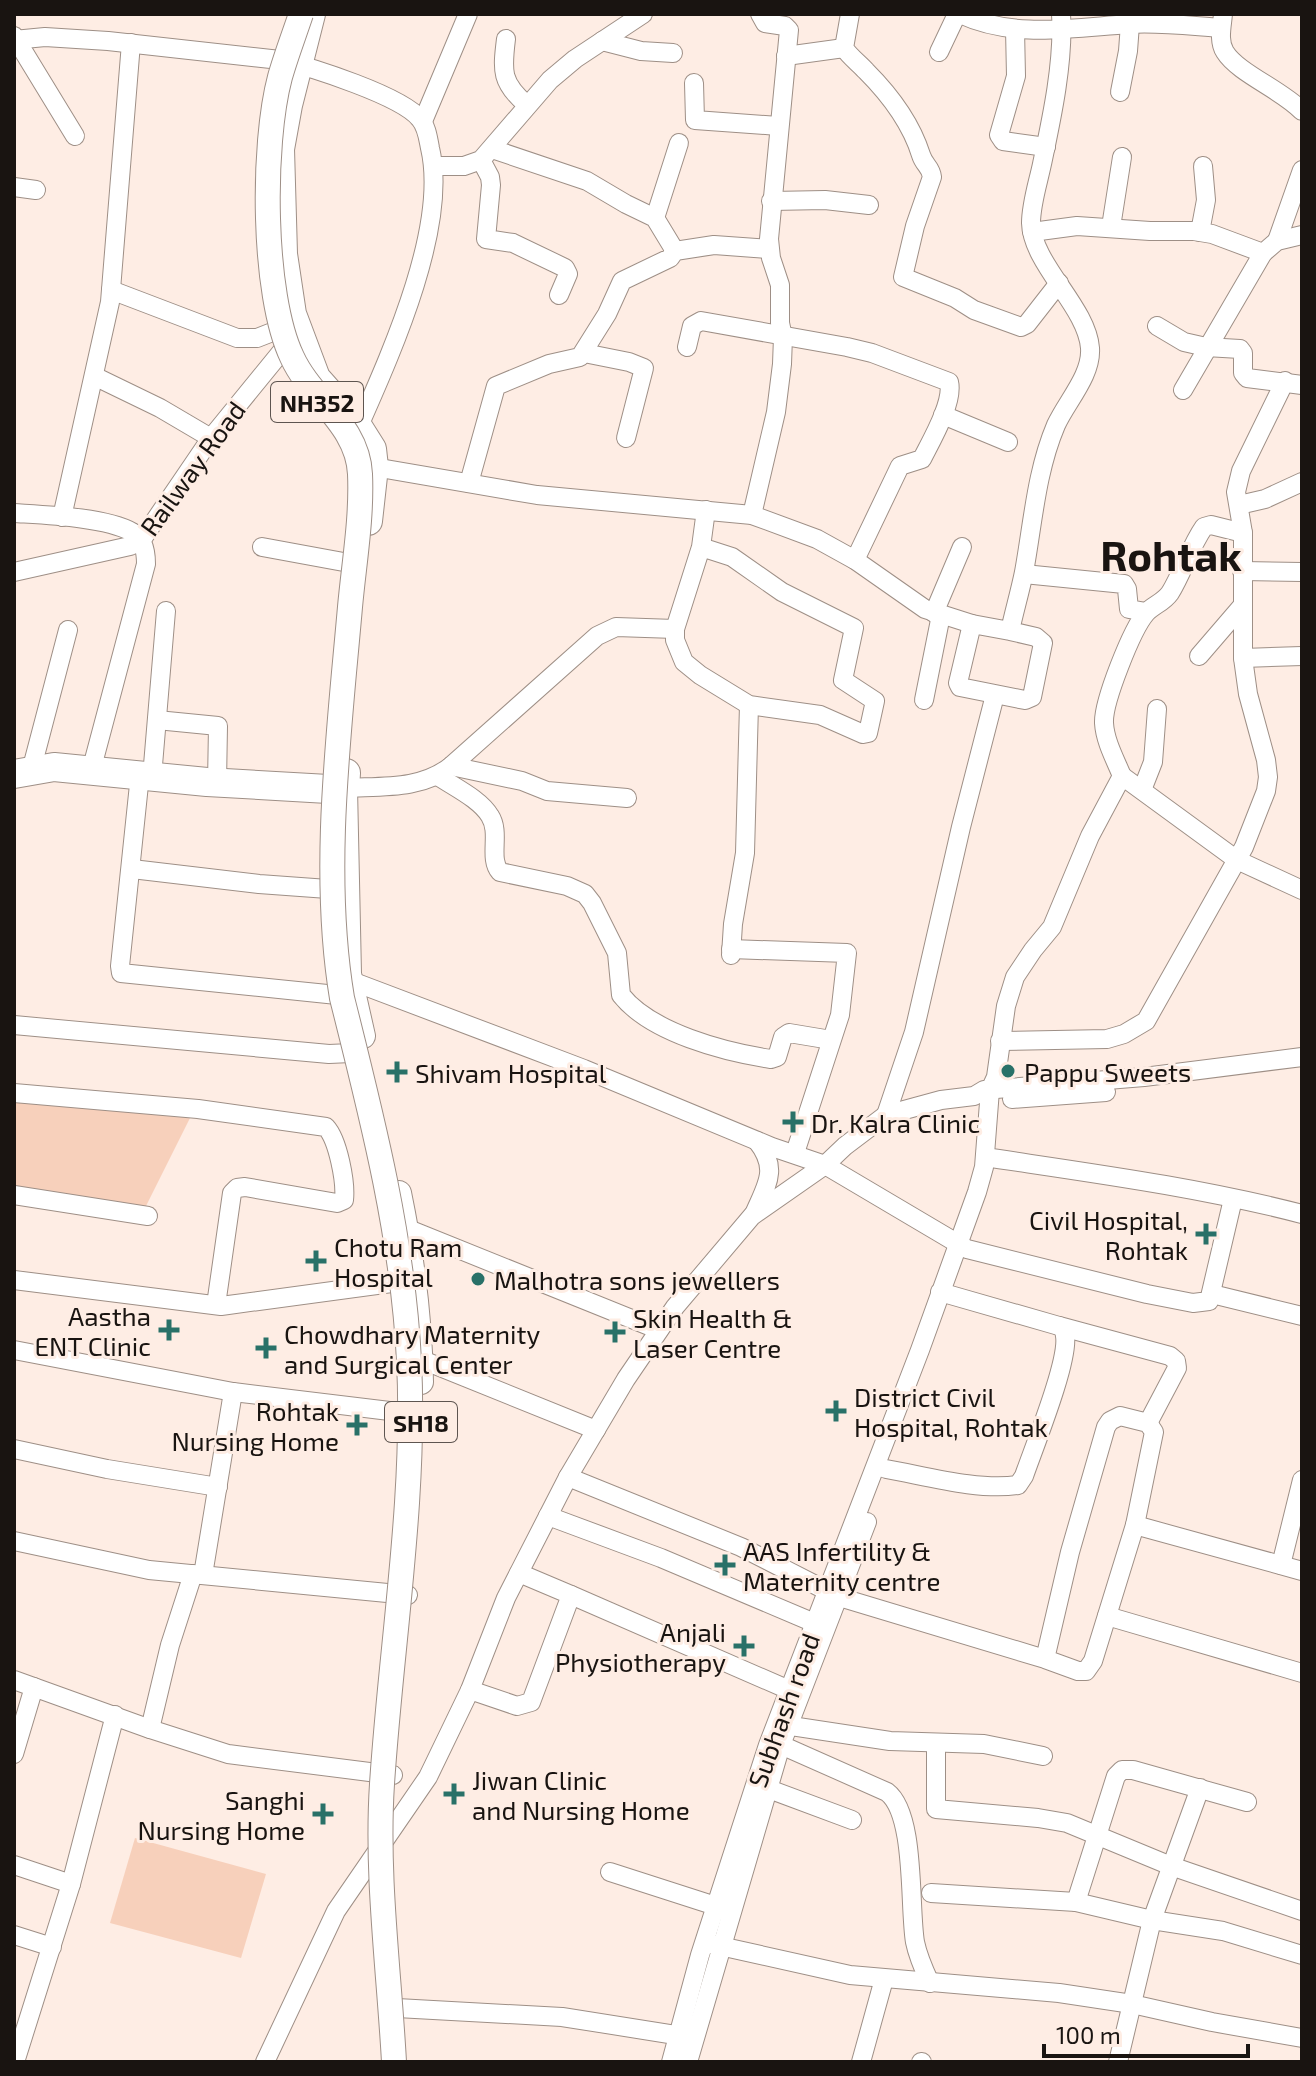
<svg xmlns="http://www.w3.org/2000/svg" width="1316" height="2076" font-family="'Exo 2',sans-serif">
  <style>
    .green { fill: #f7d0bb }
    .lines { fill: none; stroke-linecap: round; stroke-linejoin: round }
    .minor-casing { stroke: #9e8f86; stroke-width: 20 }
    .major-casing { stroke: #9e8f86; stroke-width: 26 }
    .highway-casing { stroke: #9e8f86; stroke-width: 30 }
    .minor { stroke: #fff; stroke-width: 18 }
    .major { stroke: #fff; stroke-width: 24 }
    .highway { stroke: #fff; stroke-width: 28 }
    .major-bridge-casing { stroke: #9e8f86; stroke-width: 26; stroke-linecap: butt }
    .major-bridge { stroke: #fff; stroke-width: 24 }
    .poi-dot { fill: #297168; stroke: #feede4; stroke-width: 3 }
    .labels { text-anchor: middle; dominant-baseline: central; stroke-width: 6; stroke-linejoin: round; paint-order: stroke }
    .shield { fill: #feede4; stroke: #5e5550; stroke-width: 2 }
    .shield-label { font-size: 24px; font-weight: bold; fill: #191411 }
    .street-label { font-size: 26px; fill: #191411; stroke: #feede4 }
    .poi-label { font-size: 26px; fill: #191411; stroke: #feede4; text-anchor: start }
    .town-label { font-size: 42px; font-weight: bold; fill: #191411; stroke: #feede4 }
  </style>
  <rect width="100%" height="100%" fill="#feede4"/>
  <!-- green -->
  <g class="green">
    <path d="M 14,1098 L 191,1116 L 145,1208 L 14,1197 Z"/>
    <path d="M 135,1838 L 266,1874 L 241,1958 L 110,1923 Z"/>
  </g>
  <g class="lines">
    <!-- minor casing -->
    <g class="minor-casing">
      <g id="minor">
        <path d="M 850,14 L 844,48 C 850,57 859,63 866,71 C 890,95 911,123 921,155 C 924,165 931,167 932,177 L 915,226 L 903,277 L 955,298 L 974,310 L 1021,327 L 1027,324 L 1059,283"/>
        <path d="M 960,14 C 1014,39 1071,28 1129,24 C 1160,22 1191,26 1221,28"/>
        <path d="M 1223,14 C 1222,26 1218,41 1225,52 C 1238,73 1282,90 1302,111"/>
        <path d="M 1015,29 L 1016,76 L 999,135 L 1003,141 L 1046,147"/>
        <path d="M 14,36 L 75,136"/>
        <path d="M 506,39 C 502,71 501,83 527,105"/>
        <path d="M 14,40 L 45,37 L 108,41 L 280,60 C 311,67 402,96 420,119 C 427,127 428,138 430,148 C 449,229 388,360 355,435"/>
        <path d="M 602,41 L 641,51 L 673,53"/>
        <path d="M 939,52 L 957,14"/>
        <path d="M 786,56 L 844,48"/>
        <path d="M 694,83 L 695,120 L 778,126"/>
        <path d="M 1120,92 L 1128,51 L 1130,24"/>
        <path d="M 423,121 L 468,14"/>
        <path d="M 492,149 L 587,181 L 626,204 L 655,218 L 675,251"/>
        <path d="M 481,160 L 490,177 L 491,185 L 486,239 L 513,243 L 565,268 L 568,274 L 559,295"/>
        <path d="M 435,166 L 464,166 L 481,160 L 550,80 L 575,59 L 643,14"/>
        <path d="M 14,187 L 36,190"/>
        <path d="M 771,201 L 825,200 L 869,205"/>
        <path d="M 655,218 L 679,143"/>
        <path d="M 1111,227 L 1122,157"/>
        <path d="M 1032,232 L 1077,226 L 1150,231 L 1194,231 L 1212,234 L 1263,253 L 1277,241 L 1302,235"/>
        <path d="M 1200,232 L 1206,200 L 1203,166"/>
        <path d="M 1277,241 L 1302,170"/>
        <path d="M 111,290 L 237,338 L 257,338 L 280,329"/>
        <path d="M 1157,326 L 1184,342 L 1206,347 L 1240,349 L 1243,353 L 1243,373 L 1247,378 L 1302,385"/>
        <path d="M 687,347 L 692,326 L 701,321 L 847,347 L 872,353 L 949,382 C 954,402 931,441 922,459 L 900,466 L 855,560"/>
        <path d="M 584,353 L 629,362 L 644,368 L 626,438"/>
        <path d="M 94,376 L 160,408 L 211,438"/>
        <path d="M 1183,390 L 1263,253"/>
        <path d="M 943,415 L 1008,442"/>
        <path d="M 374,467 L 537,495 L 752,515 L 817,539 L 855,560 L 925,609 L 972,624"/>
        <path d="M 469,483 L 496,386 L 549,364 L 580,357 L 607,314 L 622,281 L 670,258 L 675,251 L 714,245 L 769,249"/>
        <path d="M 1239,505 L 1265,499 L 1302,482"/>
        <path d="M 14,513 C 45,515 105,517 132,532 C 144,538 146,551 146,564 L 91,771"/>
        <path d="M 752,515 L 776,412 L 782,364 L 783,337 L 780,323 L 780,285 L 771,258 L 769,239 L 789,30 L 785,26 L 765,23 L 760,14"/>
        <path d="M 62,517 L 110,302 L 131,43"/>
        <path d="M 262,547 L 349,563"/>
        <path d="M 701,547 L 732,557 L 782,592 L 854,628 L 843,680 L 875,701 L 868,733 L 863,734 L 820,715 L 749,705 L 700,675 L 684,662 L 675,640 L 675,629 L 701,547 L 706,510"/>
        <path d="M 1242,571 L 1302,572"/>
        <path d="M 14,572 L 130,546 L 141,541 L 211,438 L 286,346 L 295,339"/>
        <path d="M 1024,574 L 1124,584 L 1127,589 L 1129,609 L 1146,612"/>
        <path d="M 934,613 L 962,547"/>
        <path d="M 1010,631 L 1036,637 L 1043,643 L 1032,697 L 1025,700 L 960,687 L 958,683 L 972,624 L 1010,631 C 1014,612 1020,592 1024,572 C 1033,523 1036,472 1056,425 C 1067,401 1092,375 1090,348 C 1087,307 1032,264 1031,223 C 1031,204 1038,183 1042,164 C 1052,117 1064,61 1061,14"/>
        <path d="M 1199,656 L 1242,606"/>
        <path d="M 1243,658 L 1302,656"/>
        <path d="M 924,700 L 941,615"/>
        <path d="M 157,720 L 218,726 L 217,783"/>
        <path d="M 451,766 L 522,781 L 547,791 L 627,798"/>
        <path d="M 31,771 L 68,630"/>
        <path d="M 140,775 L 120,966 L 121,973 L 337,995"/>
        <path d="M 438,776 C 454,787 480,799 490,816 C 501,833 488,858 500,872 L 567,886 L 585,894 L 592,903 L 617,953 L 621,995 C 651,1033 725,1052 771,1059 L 777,1057 L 783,1037 L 789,1033 L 831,1040"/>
        <path d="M 1122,776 L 1237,860 L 1302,890"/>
        <path d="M 152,777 L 166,611"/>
        <path d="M 345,788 C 382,786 421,790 451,766 L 597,636 L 616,627 L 675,629"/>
        <path d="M 1142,790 L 1153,762 L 1157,709"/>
        <path d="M 132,869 L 259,884 L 328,889"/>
        <path d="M 731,949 L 847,953 L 840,1015 L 795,1153"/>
        <path d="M 731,955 L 733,924 L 745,853 L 749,705"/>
        <path d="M 341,977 L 584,1069 L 772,1147 L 825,1165 L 967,1249 L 1147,1294 L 1193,1303 L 1209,1301 L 1233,1199"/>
        <path d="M 14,1025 L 329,1054 L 351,1053"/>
        <path d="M 1000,1041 L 1107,1039 L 1124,1034 L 1146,1021 L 1244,847 L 1266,791 L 1268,777 L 1266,760 L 1248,694 L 1243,658 L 1243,533 L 1236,492 L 1241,471 L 1285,381"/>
        <path d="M 14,1093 L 198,1109 L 326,1127 C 338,1140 346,1182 344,1200 L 337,1203 L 245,1187 L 237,1188 L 232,1193 L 216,1305"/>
        <path d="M 1012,1099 L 1106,1092"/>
        <path d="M 886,1115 L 914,1032 L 961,827 L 995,695"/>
        <path d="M 985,1157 C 1091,1173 1198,1187 1302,1214"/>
        <path d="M 14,1195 L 148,1216"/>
        <path d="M 754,1214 C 767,1184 779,1169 757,1141"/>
        <path d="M 406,1228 L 659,1330"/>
        <path d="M 14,1280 L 221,1306 L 399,1282 L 411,1273"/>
        <path d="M 1212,1294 L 1302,1316"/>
        <path d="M 1059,1326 L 1170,1356 L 1176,1361 L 1177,1368 L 1148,1423"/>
        <path d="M 14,1350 L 233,1392 L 406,1413"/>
        <path d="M 420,1359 L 596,1430"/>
        <path d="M 14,1449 L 107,1469 L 218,1487"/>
        <path d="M 886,1469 C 926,1476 978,1491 1018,1485 L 1024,1476 C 1034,1447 1069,1361 1065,1336 C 1064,1329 1064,1330 1059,1326 L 940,1292"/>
        <path d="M 568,1477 L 741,1547 L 839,1597 L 1045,1659 L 1078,1671 L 1086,1671 L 1093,1661 L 1135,1525 L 1154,1432 L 1148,1423 L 1120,1416 L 1110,1421 L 1106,1427 L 1070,1552 L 1045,1659"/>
        <path d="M 548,1516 L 661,1558 L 824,1627"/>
        <path d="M 1135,1525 L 1302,1571"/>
        <path d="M 14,1541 L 149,1570 L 408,1595"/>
        <path d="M 1281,1565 L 1302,1480"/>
        <path d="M 203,1575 L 233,1392"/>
        <path d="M 571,1595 L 796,1693"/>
        <path d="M 1107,1616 L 1302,1673"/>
        <path d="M 14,1680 L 150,1729 L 228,1754 L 393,1775"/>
        <path d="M 470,1690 L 517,1706 L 531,1702 L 571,1595 L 519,1573"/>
        <path d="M 778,1724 L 890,1741 L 984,1744 L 1043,1756"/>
        <path d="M 150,1729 L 170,1645 L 193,1574"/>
        <path d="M 772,1741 L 887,1792 C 916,1814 909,1907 915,1942 C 918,1957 924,1970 930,1983"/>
        <path d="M 936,1744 L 936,1809 L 1038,1818 L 1067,1823 L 1171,1866 L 1302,1911"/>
        <path d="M 14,1754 L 34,1687"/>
        <path d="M 758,1785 L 852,1820"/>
        <path d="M 14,1865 L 71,1884"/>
        <path d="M 610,1872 L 725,1909"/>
        <path d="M 931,1893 L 1076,1902 L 1152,1920 L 1223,1931 L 1302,1955"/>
        <path d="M 1076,1902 L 1116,1776 L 1122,1770 L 1133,1770 L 1247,1802"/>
        <path d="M 14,1935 L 52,1947"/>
        <path d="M 711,1944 L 850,1975 L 1059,1993 L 1132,2004 L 1212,2022 L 1302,2038"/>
        <path d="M 397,2008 L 562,2017 L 688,2037"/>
        <path d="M 15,2062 L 71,1884 L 115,1715"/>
        <path d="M 265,2062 L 336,1911 L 428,1777 L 470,1690 L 506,1598 L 568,1477 L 626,1379 L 675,1307 L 752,1216 L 825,1165 L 845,1146 L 886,1115 L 941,1100 L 974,1096 L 984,1090 L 1144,1077 L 1302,1057"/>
        <path d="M 671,2062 L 700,1955 L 768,1745 L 920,1350 L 977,1192 L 984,1167 L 990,1090 L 996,1077 L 1006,1006 L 1015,977 L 1033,950 L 1052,927 L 1090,836 L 1122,776 C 1115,759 1105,741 1104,723 C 1103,702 1132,629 1146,613 C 1153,605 1163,603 1170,593 C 1183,572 1190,547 1204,527 L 1211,525 L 1243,533"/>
        <path d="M 688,2062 L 781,1745 L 867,1522"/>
        <path d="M 861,2062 L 884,1979"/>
        <path d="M 921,2062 L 922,2062"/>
        <path d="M 1118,2062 L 1152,1920 L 1200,1788"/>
      </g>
    </g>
    <!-- major casing -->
    <g class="major-casing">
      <g id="major">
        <path d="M 345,788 L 349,974 L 363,1036"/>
        <path d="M 399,1193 C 412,1256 420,1317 421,1382"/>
      </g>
    </g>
    <!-- highway casing -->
    <g class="highway-casing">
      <g id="highway">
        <path d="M 311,14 L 288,105 L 280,149 L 283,254 L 292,314 L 316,378 L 355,422 L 372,449 L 374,467 L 368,521"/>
        <path d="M 14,774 L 54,767 L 207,782 L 328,789 L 345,788 L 346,773"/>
      </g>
    </g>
    <!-- minor -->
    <use href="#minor" class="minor"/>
    <!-- major -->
    <use href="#major" class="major"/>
    <!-- highway -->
    <use href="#highway" class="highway"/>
    <!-- major-bridge casing -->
    <g class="major-bridge-casing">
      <path id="major-bridge" d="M 301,14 C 294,35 286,56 280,77 C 262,144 262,294 292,357 C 311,399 358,425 360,474 C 362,518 354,563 350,607 C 339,733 321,873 342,998 C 372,1117 403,1238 409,1361 C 416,1499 391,1645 382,1784 C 376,1876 389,1970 394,2062"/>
    </g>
    <!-- major-bridge -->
    <use href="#major-bridge" class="major-bridge"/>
  </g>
  <!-- markers -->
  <g class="poi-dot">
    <circle cx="1008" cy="1071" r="8"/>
    <path d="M393 1060h8v8h8v8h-8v8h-8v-8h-8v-8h8z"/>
    <path d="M789 1110h8v8h8v8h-8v8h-8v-8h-8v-8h8z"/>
    <path d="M1202 1222h8v8h8v8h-8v8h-8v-8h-8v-8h8z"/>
    <path d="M312 1249h8v8h8v8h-8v8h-8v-8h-8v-8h8z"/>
    <circle cx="478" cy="1279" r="8"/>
    <path d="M165 1318h8v8h8v8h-8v8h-8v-8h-8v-8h8z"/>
    <path d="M611 1320h8v8h8v8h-8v8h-8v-8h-8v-8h8z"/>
    <path d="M262 1336h8v8h8v8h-8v8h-8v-8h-8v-8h8z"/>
    <path d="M832 1399h8v8h8v8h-8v8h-8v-8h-8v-8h8z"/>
    <path d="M353 1413h8v8h8v8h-8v8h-8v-8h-8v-8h8z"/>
    <path d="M721 1553h8v8h8v8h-8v8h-8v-8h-8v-8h8z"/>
    <path d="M740 1634h8v8h8v8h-8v8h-8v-8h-8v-8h8z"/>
    <path d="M450 1782h8v8h8v8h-8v8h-8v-8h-8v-8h8z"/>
    <path d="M319 1802h8v8h8v8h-8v8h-8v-8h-8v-8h8z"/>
  </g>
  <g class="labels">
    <!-- shield labels -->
    <g class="shield">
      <rect x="271" y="382" width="92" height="40" rx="6"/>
      <rect x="385" y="1402" width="72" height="40" rx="6"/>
    </g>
    <g class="shield-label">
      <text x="317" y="402">NH352</text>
      <text x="421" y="1422">SH18</text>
    </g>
    <!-- street labels -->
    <g class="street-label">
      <text transform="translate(192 468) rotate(-54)">Railway Road</text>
      <text transform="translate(783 1710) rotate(-70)">Subhash road</text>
    </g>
    <!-- poi labels -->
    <g class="poi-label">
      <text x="1024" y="1071">Pappu Sweets</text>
      <text x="415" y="1072">Shivam Hospital</text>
      <text x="811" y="1122">Dr. Kalra Clinic</text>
      <text x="1188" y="1219" text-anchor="end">Civil Hospital,<tspan x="1188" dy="30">Rohtak</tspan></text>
      <text x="334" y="1246">Chotu Ram<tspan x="334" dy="30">Hospital</tspan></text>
      <text x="494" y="1279">Malhotra sons jewellers</text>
      <text x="151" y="1315" text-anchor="end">Aastha<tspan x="151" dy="30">ENT Clinic</tspan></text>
      <text x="633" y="1317">Skin Health &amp;<tspan x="633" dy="30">Laser Centre</tspan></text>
      <text x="284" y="1333">Chowdhary Maternity<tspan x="284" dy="30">and Surgical Center</tspan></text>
      <text x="854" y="1396">District Civil<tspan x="854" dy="30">Hospital, Rohtak</tspan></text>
      <text x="339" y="1410" text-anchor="end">Rohtak<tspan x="339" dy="30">Nursing Home</tspan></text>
      <text x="743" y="1550">AAS Infertility &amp;<tspan x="743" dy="30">Maternity centre</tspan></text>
      <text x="726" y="1631" text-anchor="end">Anjali<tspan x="726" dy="30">Physiotherapy</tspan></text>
      <text x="472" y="1779">Jiwan Clinic<tspan x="472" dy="30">and Nursing Home</tspan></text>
      <text x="305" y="1799" text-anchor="end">Sanghi<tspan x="305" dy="30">Nursing Home</tspan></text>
    </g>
    <!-- town labels -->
    <g class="town-label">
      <text x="1171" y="554">Rohtak</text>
    </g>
  </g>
  <!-- border -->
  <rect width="1316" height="2076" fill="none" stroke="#191411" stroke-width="32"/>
  <!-- scale -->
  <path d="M1044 2044v12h204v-12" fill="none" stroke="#191411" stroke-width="4"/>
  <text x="1056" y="2044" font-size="24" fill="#191411" stroke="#feede4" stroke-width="6" paint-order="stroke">100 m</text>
</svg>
